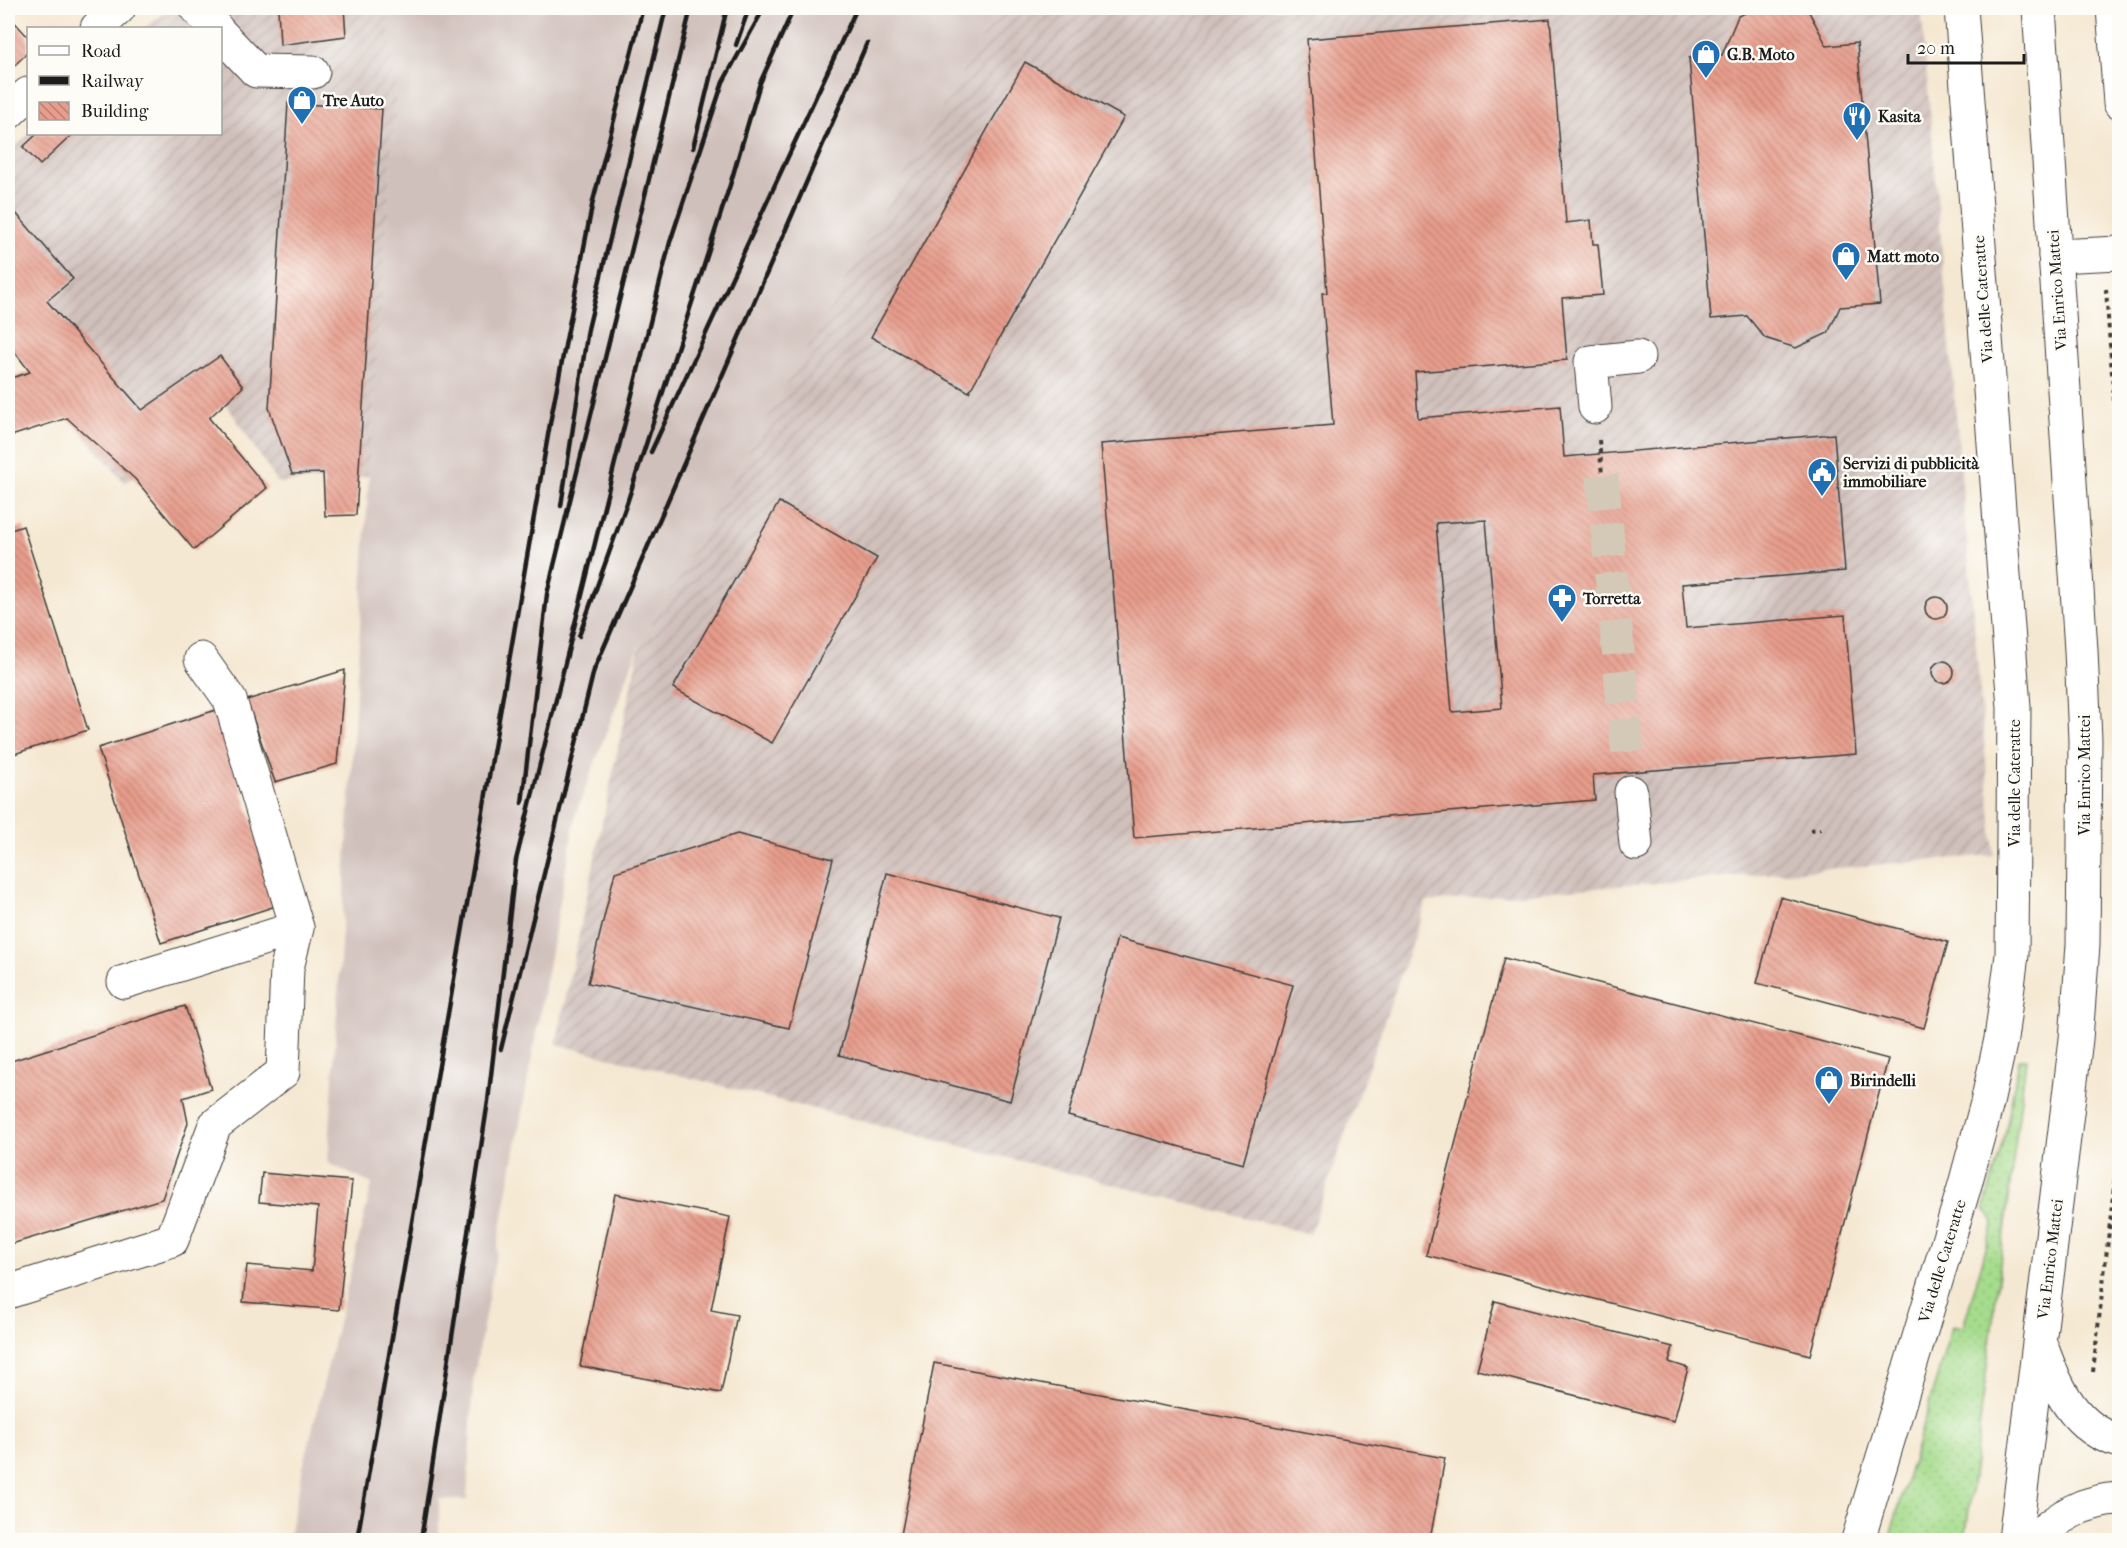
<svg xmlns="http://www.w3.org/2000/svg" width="2127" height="1548" font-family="'IM FELL French Canon',serif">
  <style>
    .industrial { fill: url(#industrial-furrows) }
    .railway { fill: #d0c0bb }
    .grass { fill: url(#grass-dots); stroke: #617c54; stroke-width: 1.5 }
    .building { fill: url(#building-back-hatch); fill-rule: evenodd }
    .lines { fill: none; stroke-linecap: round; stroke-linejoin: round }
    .minor-tunnel { stroke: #d4c9b7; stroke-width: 33; stroke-dasharray: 33 16; stroke-linecap: butt }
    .minor-casing { stroke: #3d3b37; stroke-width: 35 }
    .path { stroke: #3d3b37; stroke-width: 4; stroke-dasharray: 4.5 4.5; stroke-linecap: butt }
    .minor { stroke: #fff; stroke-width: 33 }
    .rail { stroke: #1c1c1c; stroke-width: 4.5 }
    .labels { text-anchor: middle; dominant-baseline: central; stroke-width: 5; stroke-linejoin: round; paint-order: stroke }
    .poi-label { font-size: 16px; font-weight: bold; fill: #1c1c1c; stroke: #fdfcf7; text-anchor: start }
    .street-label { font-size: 16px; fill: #1c1c1c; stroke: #fdfcf7 }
  </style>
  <defs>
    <pattern id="industrial-furrows" width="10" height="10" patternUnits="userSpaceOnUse" patternTransform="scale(1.5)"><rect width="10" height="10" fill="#d0c0bb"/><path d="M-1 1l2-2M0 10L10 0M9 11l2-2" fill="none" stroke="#b2a4a0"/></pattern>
    <pattern id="grass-dots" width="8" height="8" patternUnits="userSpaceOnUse" patternTransform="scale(1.5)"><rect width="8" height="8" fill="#a6dc8d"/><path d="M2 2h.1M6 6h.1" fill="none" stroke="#8ebc79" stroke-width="1.8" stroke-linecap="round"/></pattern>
    <pattern id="building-back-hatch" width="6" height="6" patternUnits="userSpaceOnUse" patternTransform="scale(1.5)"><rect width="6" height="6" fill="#e89d8c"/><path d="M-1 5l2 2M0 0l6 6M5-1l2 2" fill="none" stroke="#bb7f72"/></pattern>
  </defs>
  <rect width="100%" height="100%" fill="#fdfcf7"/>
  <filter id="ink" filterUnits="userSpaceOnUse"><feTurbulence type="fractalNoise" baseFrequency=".0167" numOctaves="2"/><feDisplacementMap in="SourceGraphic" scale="12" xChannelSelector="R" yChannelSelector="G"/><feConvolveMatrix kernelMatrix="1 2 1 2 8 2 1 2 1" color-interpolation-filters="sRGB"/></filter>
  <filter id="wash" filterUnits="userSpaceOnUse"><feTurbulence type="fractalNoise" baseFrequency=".008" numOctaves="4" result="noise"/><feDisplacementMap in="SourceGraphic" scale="24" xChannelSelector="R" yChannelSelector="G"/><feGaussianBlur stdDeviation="1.35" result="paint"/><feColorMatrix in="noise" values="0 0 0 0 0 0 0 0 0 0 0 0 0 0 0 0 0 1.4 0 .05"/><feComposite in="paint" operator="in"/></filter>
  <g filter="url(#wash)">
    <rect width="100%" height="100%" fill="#f5e8d2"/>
    <!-- industrial -->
    <g class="industrial">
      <path d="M 171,8 L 387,8 L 397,89 L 369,476 L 278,483 L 226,404 L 125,483 L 8,346 L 8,153 L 29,134 L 220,134 L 220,28 L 144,28 Z"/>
      <path d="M 998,8 L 1921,8 L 1994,855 L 1426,902 L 1310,1234 L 556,1044 L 640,643 Z"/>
    </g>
    <!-- railway -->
    <path class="railway" d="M 387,8 L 998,8 L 640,643 L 576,813 L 473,1382 L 467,1500 L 439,1499 L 439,1540 L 288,1540 L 302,1472 L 372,1184 L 328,1163 L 369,476 L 397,89 Z"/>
    <!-- grass -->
    <path class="grass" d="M 2019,1059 L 2026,1059 L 1965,1540 L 1889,1540 L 1952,1326 L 1963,1328 L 1994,1221 L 1984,1209 L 2006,1130 Z"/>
    <g id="blocks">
      <!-- building -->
      <g class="building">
        <path d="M 278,8 L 344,8 L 346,36 L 280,45 Z"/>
        <path d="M 1758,8 L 1793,8 L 1809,12 L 1827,46 L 1857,43 L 1880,304 L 1840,307 L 1828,333 L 1796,348 L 1765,338 L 1747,316 L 1711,319 L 1689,58 L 1722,55 L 1738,16 Z"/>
        <path d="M 8,15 L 28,37 L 28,52 L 8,72 Z"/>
        <path d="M 1550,19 L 1566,223 L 1591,220 L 1593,244 L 1598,244 L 1603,295 L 1562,298 L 1567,360 L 1415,372 L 1418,418 L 1560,406 L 1564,457 L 1834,434 L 1845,571 L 1682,584 L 1686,628 L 1845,615 L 1856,754 L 1593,775 L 1595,800 L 1134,838 L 1101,444 L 1333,425 L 1322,293 L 1327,293 L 1307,39 ZM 1486,520 L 1502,708 L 1452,712 L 1436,523 Z"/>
        <path d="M 1025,62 L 1124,117 L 969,392 L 871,337 Z"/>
        <path d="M 288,103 L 382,109 L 356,515 L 325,516 L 323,473 L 292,474 L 269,408 Z"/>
        <path d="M 37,134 L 73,134 L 40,165 L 23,147 Z"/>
        <path d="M 8,204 L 73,279 L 47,301 L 142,410 L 220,356 L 243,387 L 209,418 L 267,488 L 194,550 L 135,479 L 67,418 L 8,437 L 8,379 L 30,372 L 8,343 Z"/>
        <path d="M 779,502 L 877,558 L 772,743 L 673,688 Z"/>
        <path d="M 23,526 L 88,730 L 8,756 L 8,531 Z"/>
        <circle cx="1936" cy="608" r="11"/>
        <circle cx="1943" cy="672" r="11"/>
        <path d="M 345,670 L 337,764 L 275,782 L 247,700 Z"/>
        <path d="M 216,710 L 279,905 L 161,943 L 98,748 Z"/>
        <path d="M 737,834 L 833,859 L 789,1028 L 588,983 L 615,872 Z"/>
        <path d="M 887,873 L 1059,918 L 1010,1101 L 839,1055 Z"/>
        <path d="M 1780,897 L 1948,942 L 1924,1028 L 1757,983 Z"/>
        <path d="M 1117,938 L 1293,985 L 1243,1164 L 1068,1116 Z"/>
        <path d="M 1504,958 L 1888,1059 L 1810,1355 L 1426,1255 Z"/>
        <path d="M 185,1006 L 211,1089 L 183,1098 L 188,1123 L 162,1199 L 8,1245 L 8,1062 Z"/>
        <path d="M 262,1173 L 352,1181 L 339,1310 L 243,1302 L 247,1265 L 312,1271 L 318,1207 L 259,1202 Z"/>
        <path d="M 615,1194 L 730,1217 L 711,1310 L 737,1315 L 721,1393 L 580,1366 Z"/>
        <path d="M 1495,1301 L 1673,1347 L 1669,1362 L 1688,1368 L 1674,1421 L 1477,1370 Z"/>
        <path d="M 934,1363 L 1445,1458 L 1430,1540 L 900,1540 Z"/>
      </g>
    </g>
  </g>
  <g filter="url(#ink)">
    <use href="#blocks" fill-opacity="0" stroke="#3d3b37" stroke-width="1.5"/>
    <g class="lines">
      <!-- minor-tunnel -->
      <path class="minor-tunnel" d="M 1602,475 L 1628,757"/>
      <!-- minor casing -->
      <g class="minor-casing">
        <g id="minor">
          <path d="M 196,8 L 216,28"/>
          <path d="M 2113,8 L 2120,103"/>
          <path d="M 97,28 L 119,8"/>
          <path d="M 220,33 L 256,71 L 313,72"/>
          <path d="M 8,113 L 28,94"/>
          <path d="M 2055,256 L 2120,253"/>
          <path d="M 1595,407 L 1591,362 L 1638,357"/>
          <path d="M 201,659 L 230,700 L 297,928"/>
          <path d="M 1631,792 L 1636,844"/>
          <path d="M 8,1292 L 172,1240 L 215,1125 L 283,1072 L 287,968 L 297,928 L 124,982"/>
          <path d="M 2042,1348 C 2056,1387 2075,1430 2120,1441"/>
          <path d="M 1858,1540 L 1964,1188 L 1987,1103 L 2001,1039 L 2012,955 L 2014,707 L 1961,8"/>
          <path d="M 2015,1540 L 2076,1039 L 2083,945 L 2085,740 L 2081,650 L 2039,8"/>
          <path d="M 2033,1540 C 2058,1517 2084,1500 2120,1499"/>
        </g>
      </g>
      <!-- path -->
      <g class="path">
        <path d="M 2106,289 L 2120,486"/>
        <path d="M 1599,440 L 1602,475"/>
        <path d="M 1810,830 L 1821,829"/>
        <path d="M 2093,1372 L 2120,1134"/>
      </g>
      <!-- minor -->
      <use href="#minor" class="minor"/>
      <!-- rail -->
      <g class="rail">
        <path d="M 736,45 L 749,8"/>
        <path d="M 693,148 L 727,8"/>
        <path d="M 651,452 L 857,8"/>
        <path d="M 561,506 L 588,329 L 666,8"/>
        <path d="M 579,636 L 627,503 L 730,185 L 760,83 L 794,8"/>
        <path d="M 522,803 L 547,594 L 691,8"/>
        <path d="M 501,1049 L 594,670 L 867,43"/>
        <path d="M 357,1540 L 551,418 L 593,201 L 643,8"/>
        <path d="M 421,1540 L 488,1101 L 516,860 L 670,242 L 723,82 L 764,8"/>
      </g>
    </g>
  </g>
  <!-- icons -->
  <defs>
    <g id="shop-pin" transform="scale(1.5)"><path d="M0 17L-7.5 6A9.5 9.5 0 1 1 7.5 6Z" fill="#1f6fb2" stroke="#fdfcf7"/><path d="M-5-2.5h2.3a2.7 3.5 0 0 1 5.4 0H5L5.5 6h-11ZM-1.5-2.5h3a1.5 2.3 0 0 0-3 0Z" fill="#fff"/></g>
    <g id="restaurant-pin" transform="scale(1.5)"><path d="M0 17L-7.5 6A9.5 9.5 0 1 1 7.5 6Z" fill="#1f6fb2" stroke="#fdfcf7"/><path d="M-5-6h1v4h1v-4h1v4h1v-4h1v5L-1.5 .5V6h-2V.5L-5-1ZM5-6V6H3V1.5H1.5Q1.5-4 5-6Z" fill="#fff"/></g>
    <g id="civic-pin" transform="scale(1.5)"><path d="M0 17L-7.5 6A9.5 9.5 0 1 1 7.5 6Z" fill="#1f6fb2" stroke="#fdfcf7"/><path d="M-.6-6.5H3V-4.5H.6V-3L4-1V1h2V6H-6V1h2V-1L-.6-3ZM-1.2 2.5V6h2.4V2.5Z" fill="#fff"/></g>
    <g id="pharmacy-pin" transform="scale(1.5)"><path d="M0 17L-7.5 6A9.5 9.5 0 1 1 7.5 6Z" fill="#1f6fb2" stroke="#fdfcf7"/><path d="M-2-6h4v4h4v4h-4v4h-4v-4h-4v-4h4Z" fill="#fff"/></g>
  </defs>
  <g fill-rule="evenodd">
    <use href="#shop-pin" x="1706" y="54"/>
    <use href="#shop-pin" x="302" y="100"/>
    <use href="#restaurant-pin" x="1857" y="116"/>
    <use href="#shop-pin" x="1846" y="256"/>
    <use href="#civic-pin" x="1822" y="472"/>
    <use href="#pharmacy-pin" x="1562" y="598"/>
    <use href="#shop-pin" x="1829" y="1080"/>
  </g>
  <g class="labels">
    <!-- poi labels -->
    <g class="poi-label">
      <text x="1727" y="54">G.B. Moto</text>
      <text x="323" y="100">Tre Auto</text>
      <text x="1878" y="116">Kasita</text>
      <text x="1867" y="256">Matt moto</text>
      <text x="1843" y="463">Servizi di pubblicità<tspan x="1843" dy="18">immobiliare</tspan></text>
      <text x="1583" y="598">Torretta</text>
      <text x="1850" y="1080">Birindelli</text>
    </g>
    <!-- street labels -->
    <g class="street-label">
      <text transform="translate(2057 290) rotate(-94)">Via Enrico Mattei</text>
      <text transform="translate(1983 299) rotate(-94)">Via delle Cateratte</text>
      <text transform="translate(2084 775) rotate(-90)">Via Enrico Mattei</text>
      <text transform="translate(2014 783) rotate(-90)">Via delle Cateratte</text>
      <text transform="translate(2050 1259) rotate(-83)">Via Enrico Mattei</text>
      <text transform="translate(1942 1261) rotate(-73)">Via delle Cateratte</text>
    </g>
  </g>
  <!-- margin -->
  <rect width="2127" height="1548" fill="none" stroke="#fdfcf7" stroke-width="30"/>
  <!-- legend -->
  <rect x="27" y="27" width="195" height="108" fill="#fdfcf7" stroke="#a3a29f" stroke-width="1.5"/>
  <rect x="39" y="46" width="30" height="9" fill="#ffffff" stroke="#a3a29f" stroke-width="1.5"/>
  <text x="81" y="57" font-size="18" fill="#1c1c1c">Road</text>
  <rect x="39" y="76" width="30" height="9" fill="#1c1c1c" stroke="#a3a29f" stroke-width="1.5"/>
  <text x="81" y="87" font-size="18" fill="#1c1c1c">Railway</text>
  <rect x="39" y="102" width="30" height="18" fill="url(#building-back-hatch)" stroke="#a3a29f" stroke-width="1.5"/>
  <text x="81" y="117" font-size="18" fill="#1c1c1c">Building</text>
  <!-- scale -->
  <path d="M1908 54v9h116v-9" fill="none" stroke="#1c1c1c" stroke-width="3"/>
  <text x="1917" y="54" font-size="18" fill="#1c1c1c" stroke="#fdfcf7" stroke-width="4.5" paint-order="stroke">20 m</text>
</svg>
